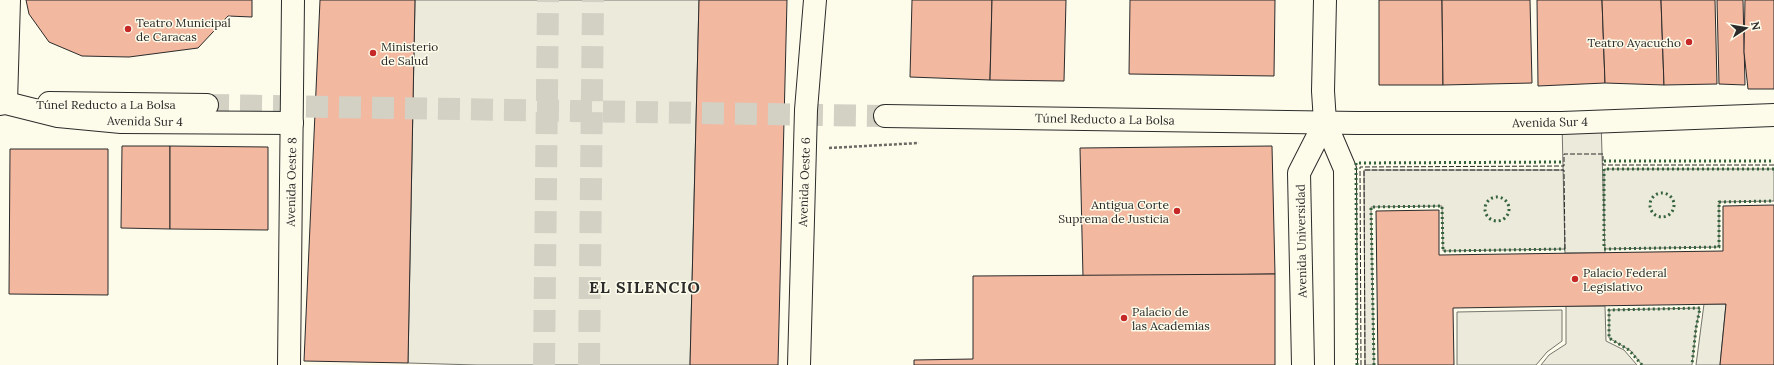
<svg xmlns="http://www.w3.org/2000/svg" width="1774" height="365" font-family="Lora,serif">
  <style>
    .green { fill: #ecebdb; stroke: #74746e }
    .parking { fill: #eceadb; stroke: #74746e }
    .building { fill: #f2b8a0; stroke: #2b2b2b }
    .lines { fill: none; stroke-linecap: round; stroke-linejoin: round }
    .street-tunnel { stroke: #d3d1c4; stroke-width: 22; stroke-dasharray: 22 11; stroke-linecap: butt }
    .secondary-tunnel { stroke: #d3d1c4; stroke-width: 22; stroke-dasharray: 22 11; stroke-linecap: butt }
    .street-casing { stroke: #2b2b2b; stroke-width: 24 }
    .path { stroke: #6a6964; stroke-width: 2.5; stroke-dasharray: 3 2; stroke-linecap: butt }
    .street { stroke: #fdfbea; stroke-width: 22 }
    .hedge { stroke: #34623c; stroke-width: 3; stroke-dasharray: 2 3; stroke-linecap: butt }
    .fence { stroke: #2b2b2b; stroke-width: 1; stroke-dasharray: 5 2; stroke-linecap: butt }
    .poi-dot { fill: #c62828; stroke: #fdfbea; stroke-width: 1.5 }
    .labels { text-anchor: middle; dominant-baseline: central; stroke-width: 3; stroke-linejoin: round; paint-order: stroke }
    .poi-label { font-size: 12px; fill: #2b2b2b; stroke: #fdfbea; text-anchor: start }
    .street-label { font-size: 12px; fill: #2b2b2b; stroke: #fdfbea }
    .district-label { font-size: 16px; font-weight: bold; letter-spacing: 1px; fill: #2b2b2b; stroke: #fdfbea }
  </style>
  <rect width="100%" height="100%" fill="#fdfbea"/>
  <!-- green -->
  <g class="green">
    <path d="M 1604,169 L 1774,169 L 1774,201 L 1719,202 L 1719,247 L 1604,249 Z"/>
    <path d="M 1364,170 L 1564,170 L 1565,249 L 1443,251 L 1442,206 L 1371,207 L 1374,365 L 1365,365 Z"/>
    <path d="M 1700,308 L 1696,328 L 1692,365 L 1642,365 L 1631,351 L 1609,338 L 1609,310 Z"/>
    <path d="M 1562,310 L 1562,341 L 1547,352 L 1536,365 L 1457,365 L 1457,312 Z"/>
  </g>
  <!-- parking -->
  <g class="parking">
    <path d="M 415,0 L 699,0 L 690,365 L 477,365 L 408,363 Z"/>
    <path d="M 1601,120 L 1605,253 L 1565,253 L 1562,123 Z"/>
    <path d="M 1704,304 L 1726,304 L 1720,365 L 1696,365 Z"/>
    <path d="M 1566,306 L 1605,306 L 1606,341 L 1624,350 L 1637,365 L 1541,365 L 1549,355 L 1566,344 Z"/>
  </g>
  <!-- building -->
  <g class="building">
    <path d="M 26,0 L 252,0 L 252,17 L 228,16 L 198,48 L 129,57 L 82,56 L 49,42 L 29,14 Z"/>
    <path d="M 320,0 L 415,0 L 408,363 L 304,361 Z"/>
    <path d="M 699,0 L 787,0 L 778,365 L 690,365 Z"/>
    <path d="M 912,0 L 992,0 L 990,80 L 910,77 Z"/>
    <path d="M 992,0 L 1066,0 L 1064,81 L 990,80 Z"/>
    <path d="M 1130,0 L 1275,0 L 1274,76 L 1129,74 Z"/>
    <path d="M 1379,0 L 1442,0 L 1443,85 L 1379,85 Z"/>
    <path d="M 1442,0 L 1530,0 L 1532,83 L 1443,85 Z"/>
    <path d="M 1537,0 L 1602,0 L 1605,83 L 1538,86 Z"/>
    <path d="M 1602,0 L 1661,0 L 1664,85 L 1605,83 Z"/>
    <path d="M 1661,0 L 1715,0 L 1717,84 L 1664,85 Z"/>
    <path d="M 1717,0 L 1743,0 L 1745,85 L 1719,84 Z"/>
    <path d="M 1745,0 L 1774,0 L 1774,89 L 1748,89 L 1744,52 Z"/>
    <path d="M 122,146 L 170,146 L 170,229 L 121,228 Z"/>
    <path d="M 170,146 L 268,147 L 268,230 L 170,229 Z"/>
    <path d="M 1272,146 L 1275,274 L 1083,277 L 1080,148 Z"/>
    <path d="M 10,149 L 108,149 L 108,295 L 9,294 Z"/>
    <path d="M 1774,205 L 1774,365 L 1720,365 L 1726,304 L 1453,308 L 1454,365 L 1378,365 L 1376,211 L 1439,210 L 1439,255 L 1723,251 L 1723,206 Z"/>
    <path d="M 1275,274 L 1275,365 L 914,365 L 914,360 L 973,359 L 973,276 Z"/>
  </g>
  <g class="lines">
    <!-- street-tunnel -->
    <path class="street-tunnel" d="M 207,105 L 885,116"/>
    <!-- secondary-tunnel -->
    <g class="secondary-tunnel">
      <path d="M 544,365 L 548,0"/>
      <path d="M 589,365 L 593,0"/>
    </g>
    <!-- street casing -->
    <g class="street-casing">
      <g id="street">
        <path d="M 1325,0 L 1323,91 L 1325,122 L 1345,169 L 1346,365"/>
        <path d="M 6,103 L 9,0"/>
        <path d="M 49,103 L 207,105"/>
        <path d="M 0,104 L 6,103 L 58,116 L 121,122 L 292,123"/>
        <path d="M 885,116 L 1357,123 L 1562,123 L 1774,115"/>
        <path d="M 289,365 L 293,0"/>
        <path d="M 799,365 L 806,110 L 815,0"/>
        <path d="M 1303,365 L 1299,173 L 1325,122"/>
      </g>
    </g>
    <!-- path -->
    <path class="path" d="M 829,148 L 919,143"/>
    <!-- street -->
    <use href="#street" class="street"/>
    <!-- hedge -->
    <g class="hedge">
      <path d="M 1604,161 L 1774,161"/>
      <path d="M 1774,169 L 1604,169 L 1604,249 L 1719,247 L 1719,202 L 1774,201"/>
      <circle cx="1662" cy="205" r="12"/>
      <circle cx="1497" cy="209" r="12"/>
      <path d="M 1357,365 L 1356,163 L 1564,162"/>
      <path d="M 1374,365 L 1371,207 L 1442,206 L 1443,251 L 1565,249"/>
      <path d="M 1642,365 L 1629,350 L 1609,338 L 1609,310 L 1700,308 L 1696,328 L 1692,365"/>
    </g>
    <!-- fence -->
    <g class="fence">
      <path d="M 1361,365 L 1360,167 L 1564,166 L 1564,154 L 1603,154 L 1603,165 L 1774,165"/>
      <path d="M 1365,365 L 1364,170 L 1564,170 L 1565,249"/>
    </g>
  </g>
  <!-- markers -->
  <g class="poi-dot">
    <circle cx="128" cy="29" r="4"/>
    <circle cx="1689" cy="42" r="4"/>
    <circle cx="373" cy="53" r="4"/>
    <circle cx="1177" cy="211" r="4"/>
    <circle cx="1575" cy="279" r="4"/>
    <circle cx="1124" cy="318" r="4"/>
  </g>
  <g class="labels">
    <!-- poi labels -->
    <g class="poi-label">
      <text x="136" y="22">Teatro Municipal<tspan x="136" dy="14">de Caracas</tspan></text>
      <text x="1681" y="42" text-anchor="end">Teatro Ayacucho</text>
      <text x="381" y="46">Ministerio<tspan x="381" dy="14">de Salud</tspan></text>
      <text x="1169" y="204" text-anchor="end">Antigua Corte<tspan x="1169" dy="14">Suprema de Justicia</tspan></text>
      <text x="1583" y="272">Palacio Federal<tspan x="1583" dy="14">Legislativo</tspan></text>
      <text x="1132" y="311">Palacio de<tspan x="1132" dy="14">las Academias</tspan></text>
    </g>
    <!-- street labels -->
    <g class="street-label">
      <text x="106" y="104">Túnel Reducto a La Bolsa</text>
      <text transform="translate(1105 119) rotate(1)">Túnel Reducto a La Bolsa</text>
      <text transform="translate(145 121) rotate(1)">Avenida Sur 4</text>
      <text transform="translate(1550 122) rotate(-1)">Avenida Sur 4</text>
      <text transform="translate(291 182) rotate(-89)">Avenida Oeste 8</text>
      <text transform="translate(804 182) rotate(-88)">Avenida Oeste 6</text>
      <text transform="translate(1301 241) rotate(-91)">Avenida Universidad</text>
    </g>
    <!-- district labels -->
    <g class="district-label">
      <text x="645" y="287">EL SILENCIO</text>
    </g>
  </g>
  <!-- north arrow -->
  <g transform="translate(1746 28) rotate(78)" stroke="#fdfbea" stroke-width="3" paint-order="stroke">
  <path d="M0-3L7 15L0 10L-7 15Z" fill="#2b2b2b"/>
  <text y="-6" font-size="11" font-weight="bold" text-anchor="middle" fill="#2b2b2b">N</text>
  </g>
</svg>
